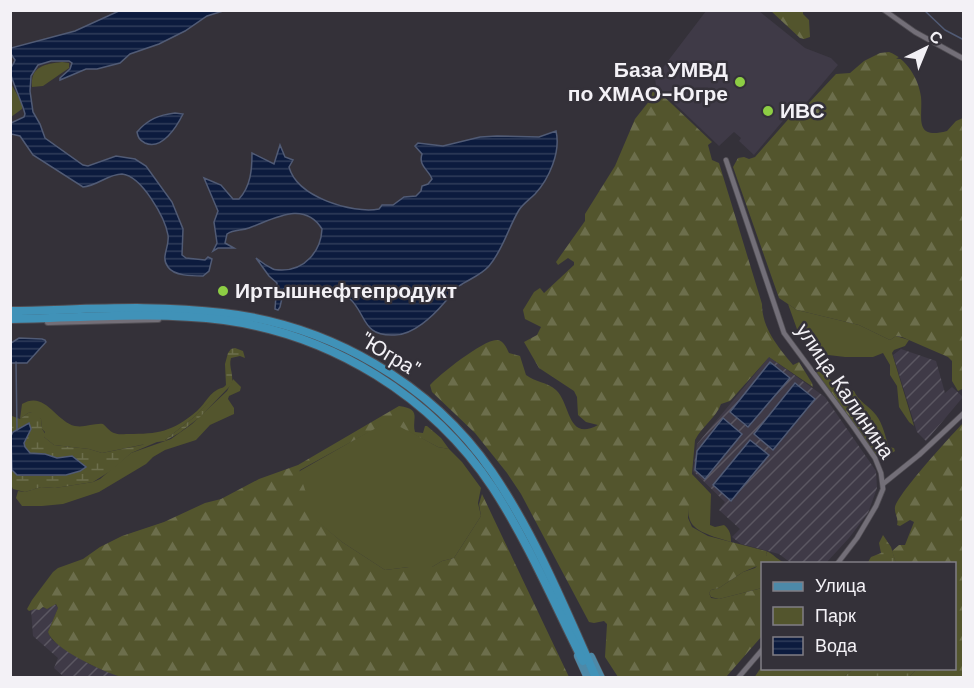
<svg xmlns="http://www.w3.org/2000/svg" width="974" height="688" font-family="'DM Sans',sans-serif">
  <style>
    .built { fill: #3f3a47 }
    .industrial { fill: url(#industrial-furrows) }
    .green { fill: #53552d }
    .forest { fill: url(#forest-firs) }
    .wetland { fill: url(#wetland-marsh); fill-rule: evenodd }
    .water { fill: url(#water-rules); stroke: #515b75; stroke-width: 1.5 }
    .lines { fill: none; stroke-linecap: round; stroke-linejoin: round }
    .stream { stroke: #515b75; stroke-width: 1.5 }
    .minor-casing { stroke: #504d53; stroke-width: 6 }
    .tertiary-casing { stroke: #504d53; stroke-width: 8 }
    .primary-casing { stroke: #504d53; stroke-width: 9 }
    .trunk-casing { stroke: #504d53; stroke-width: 10 }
    .minor { stroke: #736f78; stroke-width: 4.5 }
    .tertiary { stroke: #736f78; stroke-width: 6 }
    .primary { stroke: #4d89a8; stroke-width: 8 }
    .trunk { stroke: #4092b8; stroke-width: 8 }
    .poi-dot { fill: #8dce44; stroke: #343139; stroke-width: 2 }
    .labels { text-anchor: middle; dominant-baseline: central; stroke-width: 5; stroke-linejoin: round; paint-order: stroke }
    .poi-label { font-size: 21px; font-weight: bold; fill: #f3f1f6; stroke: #343139; text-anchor: start }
    .street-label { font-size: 21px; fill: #f3f1f6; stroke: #343139 }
  </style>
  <defs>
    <pattern id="industrial-furrows" width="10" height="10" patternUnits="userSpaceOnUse" patternTransform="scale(1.5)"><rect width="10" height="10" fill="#3f3a47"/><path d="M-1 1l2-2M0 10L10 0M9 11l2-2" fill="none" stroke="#5b5762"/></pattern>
    <pattern id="forest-firs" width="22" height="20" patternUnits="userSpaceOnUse" patternTransform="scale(1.5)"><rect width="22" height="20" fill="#53552d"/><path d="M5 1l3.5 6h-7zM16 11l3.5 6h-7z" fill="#6c6e4c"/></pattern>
    <pattern id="wetland-marsh" width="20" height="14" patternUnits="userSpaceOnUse" patternTransform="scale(1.5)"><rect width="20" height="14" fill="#53552d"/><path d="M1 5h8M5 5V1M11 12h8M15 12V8" fill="none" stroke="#6c6e4c"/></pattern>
    <pattern id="water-rules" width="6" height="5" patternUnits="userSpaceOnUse" patternTransform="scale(1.5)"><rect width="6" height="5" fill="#0c1b3e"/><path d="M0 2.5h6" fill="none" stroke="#303d5a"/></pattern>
  </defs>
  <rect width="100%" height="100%" fill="#343139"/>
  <!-- built -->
  <path class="built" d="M 706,11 L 759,11 L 805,48 L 831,58 L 838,65 L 806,103 L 793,109 L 754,155 L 739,141 L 741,138 L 734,132 L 719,146 L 656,86 L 655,78 Z"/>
  <!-- industrial -->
  <g class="industrial">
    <path d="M 901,349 L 936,361 L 945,393 L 952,387 L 963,397 L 926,441 L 917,432 L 893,355 Z"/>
    <path d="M 769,357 L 825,397 L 876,471 L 877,488 L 868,513 L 849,538 L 826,563 L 791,563 L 779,554 L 741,544 L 732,537 L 740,529 L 719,510 L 725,502 L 693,471 L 697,444 Z"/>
    <path d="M 54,603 L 58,608 L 48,632 L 52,640 L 89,664 L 121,677 L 64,677 L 54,668 L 58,658 L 33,636 L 31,609 L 49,608 Z"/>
  </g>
  <!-- green -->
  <g class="green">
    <path d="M 62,62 L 69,63 L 69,68 L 43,86 L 32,87 C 30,66 45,64 62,62 Z"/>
    <path d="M 10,82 L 22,103 L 22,109 L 11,117 Z"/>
    <path d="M 788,304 L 797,310 L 859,325 L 890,340 L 896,336 L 909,340 L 905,346 L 894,350 L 892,353 L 914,426 L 909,422 L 899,407 L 897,386 L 890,375 L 890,365 L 883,353 L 873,357 L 845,357 L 820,354 L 811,351 L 798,332 Z"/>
    <path d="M 233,379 L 241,387 L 240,391 L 229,396 L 228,399 L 234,408 L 234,414 L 210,425 L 196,440 L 165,450 L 153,457 L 146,464 L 99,492 L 63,504 L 42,506 L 22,506 L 16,498 L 18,491 L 25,492 L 41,487 L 55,488 L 93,482 L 100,479 L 131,453 L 171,439 L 192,424 L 227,391 Z"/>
    <path d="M 225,387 L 193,418 L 165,440 L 102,453 L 89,449 L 54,445 L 44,437 L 45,432 L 42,429 L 41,419 L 33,412 L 28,413 L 20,419 L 22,404 C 45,390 55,421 75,426 C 84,428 94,423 103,424 C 107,427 109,431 114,433 C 119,435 122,434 128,434 C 158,434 172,432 197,411 C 207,402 210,390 225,387 Z"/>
    <path d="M 389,420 L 438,447 L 449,449 L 462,462 L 481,488 L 478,503 L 481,516 L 454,558 L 442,561 L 432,567 L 409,567 L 385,570 L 342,542 L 314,519 L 298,472 Z"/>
    <path d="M 691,473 L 711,494 L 710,525 L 715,527 L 724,525 C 730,530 731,534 731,542 C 678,527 688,522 691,473 Z"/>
    <path d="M 766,551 C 774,554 778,561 786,563 L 762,564 L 762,588 L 719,599 L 711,597 L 709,593 L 711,590 L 719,588 L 743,572 L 755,568 L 767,555 Z"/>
  </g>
  <!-- forest -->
  <g class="forest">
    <path d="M 771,11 L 803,11 L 803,14 L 809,20 L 810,37 L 804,39 L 800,38 Z"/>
    <path d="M 889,52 C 906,58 919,79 921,97 C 923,117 913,140 947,131 L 956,121 L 963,118 L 964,388 L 958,391 L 952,381 L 952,361 L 948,357 L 902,337 L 896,336 L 890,340 L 859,325 L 797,310 L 779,298 L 733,167 L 738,158 L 744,157 L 749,159 L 755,157 L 792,115 L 808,104 L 836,74 L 850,73 L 864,61 L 880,53 Z"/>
    <path d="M 654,87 L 712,142 L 708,145 L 712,160 L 719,163 L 762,304 C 762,328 778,347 793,365 L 799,362 L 812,383 L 813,387 L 769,357 L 730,401 L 721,404 C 716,418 702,426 695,440 L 688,518 L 692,527 L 708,536 L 766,551 L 767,555 L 762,564 L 743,572 L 719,588 L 711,590 L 709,593 L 711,598 L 719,599 L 762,588 L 762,636 L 726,677 L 618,677 L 605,657 L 607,624 L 604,621 L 594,623 L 589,622 L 521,494 L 507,473 L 475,433 L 432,392 L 430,385 C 439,375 484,339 497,340 C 504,341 506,347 509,353 L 520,356 L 526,375 C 535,382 547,382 556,390 C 571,404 567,442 598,425 L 586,422 L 578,415 L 577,397 L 574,391 L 539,368 L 524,342 L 537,335 L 541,327 L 525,319 L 523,310 L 534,292 L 540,288 L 544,293 L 574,265 L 574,262 L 568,258 L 558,265 L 556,262 L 585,221 L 585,214 L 615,166 L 635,119 L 650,100 Z"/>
    <path d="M 817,370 L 839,386 L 854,391 C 858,401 869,406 876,415 C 883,424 885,436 889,447 L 894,448 L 895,451 L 886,457 L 884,462 L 871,449 L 816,372 Z"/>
    <path d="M 399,406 C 423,409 411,419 415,432 L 423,433 L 425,426 L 427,426 L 441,438 L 449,449 L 438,447 L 389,421 L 300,470 L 299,472 L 315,519 L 342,542 L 385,570 L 409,567 L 432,567 L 442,561 L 454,558 L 481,516 L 479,504 L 482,494 L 569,677 L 121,677 C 104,672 53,649 48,632 L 58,608 L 56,604 L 47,609 L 43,607 L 39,610 L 35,609 L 29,611 L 27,609 L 32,600 L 53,572 L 58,568 L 83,559 L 100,547 L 122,536 L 164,522 L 205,503 L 221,499 L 259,479 L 298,465 Z"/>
    <path d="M 963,423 L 963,677 L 909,677 L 917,669 L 954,668 L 954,564 L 896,563 L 892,551 L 899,545 L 905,545 L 914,522 L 910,520 L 900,526 L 897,525 C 899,518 894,514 895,507 C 900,491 950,437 963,423 Z"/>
    <path d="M 762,666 L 762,668 L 853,669 L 844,677 L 754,678 Z"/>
  </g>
  <!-- wetland -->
  <g class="wetland">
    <path d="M 235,348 L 243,351 L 245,358 L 240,356 L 231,358 C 228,367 235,376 231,385 L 200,417 L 179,433 L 165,441 L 157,442 L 131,453 L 112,470 L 93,482 L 55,488 L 41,487 L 25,492 L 13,489 L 11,485 L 10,420 L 12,416 L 20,419 L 28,413 L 36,411 L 41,419 L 42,429 L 46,435 L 44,437 L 54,445 L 89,449 L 102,453 L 142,445 L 154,439 L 165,440 L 193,418 L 226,385 L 225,364 L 228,353 L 231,349 ZM 29,423 L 31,429 L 24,444 L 24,447 L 30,453 L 45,454 L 57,458 L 72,456 L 86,467 L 80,471 L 52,476 L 21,476 L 12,470 L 12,433 Z"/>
    <path d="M 883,535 L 891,547 L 896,563 L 868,562 L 871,557 L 881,553 L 879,543 Z"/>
    <path d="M 853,669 L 853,668 L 917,669 L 909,677 L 844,677 Z"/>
  </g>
  <!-- water -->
  <g class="water">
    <path d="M 121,10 L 223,11 L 207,16 L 185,31 L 159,44 L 130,54 L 120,63 L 97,69 L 86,69 L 60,80 L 60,78 L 70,69 L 72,63 L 69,61 L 51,61 L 38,65 L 31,76 L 30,91 L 33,112 L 40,124 L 45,138 L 83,165 L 88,166 L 116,156 L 135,159 L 146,166 L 172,202 L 183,229 L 182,255 L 186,258 L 205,260 L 208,257 L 212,259 L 209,271 L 203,276 C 192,276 174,276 168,267 C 160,257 170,247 168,235 C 165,218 142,176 122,174 C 108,174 97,186 83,187 L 33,155 L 20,136 L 11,134 L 11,123 L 24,117 L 25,114 C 23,104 9,75 10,70 C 11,66 14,64 15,60 L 11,54 L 11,48 L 75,31 Z"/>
    <path d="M 175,113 L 183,114 C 177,126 162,151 145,143 C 139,140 138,137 137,132 C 148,119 159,115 175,113 Z"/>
    <path d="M 556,131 C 561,152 549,179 535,194 C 530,199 523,204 519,210 C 508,228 503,250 489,266 C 480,276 469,279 459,286 C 452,291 449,298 444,303 C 433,316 413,335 395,335 C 361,337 367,313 349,298 C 338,289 323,290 310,288 C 300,287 292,284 284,289 L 280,307 L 278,310 L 275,309 L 277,283 L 269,276 L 256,258 C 261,262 267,266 273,269 C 275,270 279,270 282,270 C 305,270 321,251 322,229 C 304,200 274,219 249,228 C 241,231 234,229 227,234 L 225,243 L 234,248 L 218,248 L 213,251 L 217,243 L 214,222 L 218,211 L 204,178 L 221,185 L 233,199 L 239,199 C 251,186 252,169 252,153 L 274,164 L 280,145 L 285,157 L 293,160 L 289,167 C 297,197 352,214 379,209 L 382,205 L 393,205 L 404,197 L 416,196 L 421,191 L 422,186 L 428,184 L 432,179 C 429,170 418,166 422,154 L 415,146 L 418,143 L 443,146 L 480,137 L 497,136 L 539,137 Z"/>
    <path d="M 19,338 L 42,339 L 45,340 L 46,342 L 27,363 L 11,363 L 11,343 Z"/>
    <path d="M 770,362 L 790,378 L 748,427 L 730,412 Z"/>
    <path d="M 795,383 L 815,399 L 773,450 L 754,434 Z"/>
    <path d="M 723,418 L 742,434 L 705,479 L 695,470 L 697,451 Z"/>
    <path d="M 29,423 L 31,429 L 24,443 L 25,447 L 30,453 L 45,454 L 57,458 L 72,456 L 86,467 L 80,471 L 66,475 L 17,475 L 12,470 L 11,436 L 13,432 Z"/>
    <path d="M 750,440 L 769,455 L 731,501 L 713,485 Z"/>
  </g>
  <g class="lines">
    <!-- stream -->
    <g class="stream">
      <path d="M 924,10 L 945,30 L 964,40"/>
      <path d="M 16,362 L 17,430"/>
    </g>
    <!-- minor casing -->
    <g class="minor-casing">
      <g id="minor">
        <path d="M 884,10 L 915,32 L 964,59"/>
        <path d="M 726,160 L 784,333 L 855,429 L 875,458 L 881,473 L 883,489 L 876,506 L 857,538 L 837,564"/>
        <path d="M 883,484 L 919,455 L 964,413"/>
        <path d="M 738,678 L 762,650"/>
      </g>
    </g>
    <!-- tertiary casing -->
    <g class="tertiary-casing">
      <path id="tertiary" d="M 48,322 L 158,319"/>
    </g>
    <!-- primary casing -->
    <g class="primary-casing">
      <g id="primary">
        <path d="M 578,656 L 588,678"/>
        <path d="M 591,657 L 601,678"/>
      </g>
    </g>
    <!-- trunk casing -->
    <g class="trunk-casing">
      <g id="trunk">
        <path d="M 10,311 C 81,310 153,304 223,313 C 329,325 431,383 492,472 C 535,535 565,608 596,678"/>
        <path d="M 10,319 C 81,318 154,311 224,320 C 332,335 432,396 493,488 C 528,542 554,603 583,661"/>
      </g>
    </g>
    <!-- minor -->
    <use href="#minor" class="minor"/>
    <!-- tertiary -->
    <use href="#tertiary" class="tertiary"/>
    <!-- primary -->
    <use href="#primary" class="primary"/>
    <!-- trunk -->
    <use href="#trunk" class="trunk"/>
  </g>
  <!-- markers -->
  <g class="poi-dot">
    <circle cx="740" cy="82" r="6"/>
    <circle cx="768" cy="111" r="6"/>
    <circle cx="223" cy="291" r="6"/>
  </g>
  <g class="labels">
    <!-- poi labels -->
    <g class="poi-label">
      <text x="728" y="70" text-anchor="end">База УМВД<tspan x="728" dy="24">по ХМАО-Югре</tspan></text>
      <text x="780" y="111">ИВС</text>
      <text x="235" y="291">Иртышнефтепродукт</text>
    </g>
    <!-- street labels -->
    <g class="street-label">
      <text transform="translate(390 355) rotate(31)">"Югра"</text>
      <text transform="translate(845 391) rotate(56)">улица Калинина</text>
    </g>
  </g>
  <!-- border -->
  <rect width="974" height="688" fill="none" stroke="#f3f1f6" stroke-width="24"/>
  <!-- legend -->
  <rect x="761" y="562" width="195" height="108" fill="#343139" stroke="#807e85" stroke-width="1.5"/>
  <rect x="773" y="582" width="30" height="9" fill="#4d89a8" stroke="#807e85" stroke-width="1.5"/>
  <text x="815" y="592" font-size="18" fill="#f3f1f6">Улица</text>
  <rect x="773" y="607" width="30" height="18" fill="#53552d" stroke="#807e85" stroke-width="1.5"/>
  <text x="815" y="622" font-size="18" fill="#f3f1f6">Парк</text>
  <rect x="773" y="637" width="30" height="18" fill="url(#water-rules)" stroke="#807e85" stroke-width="1.5"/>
  <text x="815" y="652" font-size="18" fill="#f3f1f6">Вода</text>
  <!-- north arrow -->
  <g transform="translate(926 48) rotate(43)" stroke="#343139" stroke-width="4.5" paint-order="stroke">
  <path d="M0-4.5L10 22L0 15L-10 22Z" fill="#f3f1f6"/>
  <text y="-9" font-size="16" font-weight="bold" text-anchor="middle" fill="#f3f1f6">С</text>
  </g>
</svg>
